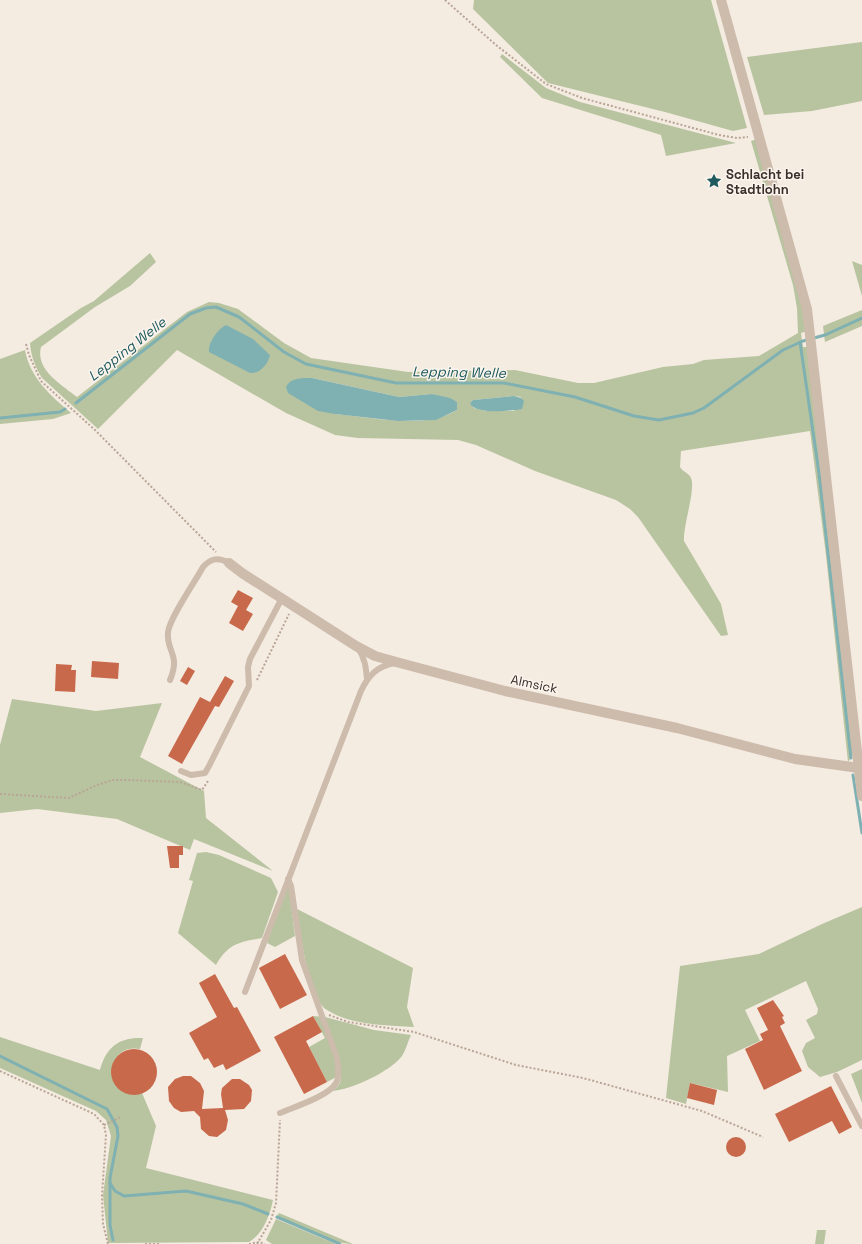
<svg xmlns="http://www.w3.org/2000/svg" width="862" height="1244" font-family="'Space Grotesk',sans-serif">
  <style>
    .green { fill: #b8c4a0; fill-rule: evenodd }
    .water { fill: #7fb0b2 }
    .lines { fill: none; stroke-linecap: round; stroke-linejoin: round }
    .stream { stroke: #7fb0b2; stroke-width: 3 }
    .building { fill: #c8694b }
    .path { stroke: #b9a596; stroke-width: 2; stroke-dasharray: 2 2; stroke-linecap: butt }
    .service { stroke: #cdbbac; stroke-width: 6 }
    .minor { stroke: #cdbbac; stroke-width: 10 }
    .tertiary { stroke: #cdbbac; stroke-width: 10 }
    .labels { text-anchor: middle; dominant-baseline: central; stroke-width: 3; stroke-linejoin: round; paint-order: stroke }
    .poi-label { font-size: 13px; font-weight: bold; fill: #3b302b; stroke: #fbf5ee; text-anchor: start }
    .street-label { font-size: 13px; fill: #3b302b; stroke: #fbf5ee }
    .water-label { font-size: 14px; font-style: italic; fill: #1f5a5e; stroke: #fbf5ee }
  </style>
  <rect width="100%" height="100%" fill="#f4ebe1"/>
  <!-- green -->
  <g class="green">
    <path d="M 474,0 L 711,0 L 747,128 L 733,131 L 665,112 L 548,83 L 473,9 Z"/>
    <path d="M 862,42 L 862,101 L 812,111 L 764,115 L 747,57 Z"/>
    <path d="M 502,54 L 546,88 L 580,102 L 736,143 L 666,156 L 661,135 L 542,98 L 500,57 Z"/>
    <path d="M 757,139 L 800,294 L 807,331 L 801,333 L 803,347 L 809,347 L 853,755 L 848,762 L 826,555 L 810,431 L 681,451 L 680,467 C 683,472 689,473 691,478 C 696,489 683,525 684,541 L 721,604 L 728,635 L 721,636 L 638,517 L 630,509 L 616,500 L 535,471 L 476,445 L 458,440 L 358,438 L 335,435 L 286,413 L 177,350 L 98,429 L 42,378 C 35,367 31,356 30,343 L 81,308 L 94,301 L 150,253 L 156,262 L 130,286 L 95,307 L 41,347 C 35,370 62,385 77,397 L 187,312 L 209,302 L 219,303 L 238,309 L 284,343 L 311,358 L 408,372 L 515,370 L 578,383 L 594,383 L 663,367 L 693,364 L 704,360 L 759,356 L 798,333 L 797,308 L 793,285 L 751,141 ZM 312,378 L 399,397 L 432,394 L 457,402 L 457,410 C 425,430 371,417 335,414 ZM 514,396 L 521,397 L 514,411 L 486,411 L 474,408 L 470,403 L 473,400 Z"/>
    <path d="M 852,261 L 862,265 L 862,296 Z"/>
    <path d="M 862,310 L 862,326 L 825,342 L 823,326 Z"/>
    <path d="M 25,350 C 30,378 51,396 71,413 L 53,419 L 0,424 L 0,359 Z"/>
    <path d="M 12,699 L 96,711 L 162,703 L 140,757 L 204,791 L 206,818 L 273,871 L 194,839 L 190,850 L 117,819 L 37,809 L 0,813 L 0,745 Z"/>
    <path d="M 206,852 L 219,855 L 271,878 L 278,892 L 262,938 C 239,942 228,944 216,965 L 178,933 L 193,881 L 189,880 L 197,853 Z"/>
    <path d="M 287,885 L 289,886 L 295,936 L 275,947 L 267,943 Z"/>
    <path d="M 862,907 L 862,1060 L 837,1072 L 820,1077 L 808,1067 L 802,1051 L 806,1043 L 815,1038 L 806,1020 L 817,1014 L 818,1009 L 806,981 L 745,1010 L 760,1041 L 727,1056 L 728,1092 L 690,1083 L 686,1104 L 666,1098 L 680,966 L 759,954 L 822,924 Z"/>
    <path d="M 297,909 L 413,968 L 407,1007 L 414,1027 C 386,1025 352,1026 327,1010 C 308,998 300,931 297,909 Z"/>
    <path d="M 313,1016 L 325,1017 L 374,1030 L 411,1035 C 408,1041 406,1050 402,1056 C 391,1071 351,1090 332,1091 C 338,1087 342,1083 340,1075 L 327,1082 L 309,1047 L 325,1038 Z"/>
    <path d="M 0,1037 L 100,1070 C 106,1047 119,1037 143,1038 L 140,1049 C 102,1042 104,1103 142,1093 L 156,1126 L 146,1168 L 273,1200 C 270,1215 263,1234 249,1242 L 108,1243 L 103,1195 L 111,1136 L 106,1120 L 96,1111 L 0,1068 Z"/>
    <path d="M 862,1069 L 862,1103 L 851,1074 Z"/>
    <path d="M 279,1213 L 353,1244 C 330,1244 299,1226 277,1216 Z"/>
    <path d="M 276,1219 L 336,1244 L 272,1244 L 266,1240 Z"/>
    <path d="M 817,1230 L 826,1230 L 824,1244 L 815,1244 Z"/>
  </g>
  <!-- water -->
  <g class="water">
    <path d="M 226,325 L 253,339 L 270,355 C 268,364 260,374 250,373 L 209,352 C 208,342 218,329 226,325 Z"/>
    <path d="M 312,378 L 399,397 L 432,394 L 450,398 L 457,402 L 457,410 L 436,420 L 398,421 L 335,414 L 318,411 L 288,393 L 286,387 C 291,377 303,378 312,378 Z"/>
    <path d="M 514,396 L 521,398 L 524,401 L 522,409 C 511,411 474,415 470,403 L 473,400 Z"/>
  </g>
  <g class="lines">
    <!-- stream -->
    <g class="stream">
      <path d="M 800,342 L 819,473 L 851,758"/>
      <path d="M 76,403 L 190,314 L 206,308 L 216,307 L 239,317 L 284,352 L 306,364 L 396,383 L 504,383 L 575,397 L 634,416 L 659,420 L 693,413 L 704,408 L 783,350 L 803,341 L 825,335 L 862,318"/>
      <path d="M 0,418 L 60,412 L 65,409"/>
      <path d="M 853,775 L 862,833"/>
      <path d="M 0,1056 L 107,1109 L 117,1127 L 118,1136 L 110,1178 L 110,1225 L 113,1240"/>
      <path d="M 110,1183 L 115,1191 L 124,1196 L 186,1191 L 243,1204 L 268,1214"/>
      <path d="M 277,1217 L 340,1244"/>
    </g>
  </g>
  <!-- building -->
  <g class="building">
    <path d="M 238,590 L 253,598 L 246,610 L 253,614 L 243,631 L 229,623 L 238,606 L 231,602 Z"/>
    <path d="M 92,661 L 119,663 L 118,679 L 91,677 Z"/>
    <path d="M 56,664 L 72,665 L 71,670 L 76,670 L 75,692 L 55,691 Z"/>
    <path d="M 188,667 L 195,671 L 187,685 L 180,681 Z"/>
    <path d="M 225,676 L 234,681 L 219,707 L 215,706 L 182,764 L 168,756 L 200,697 L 210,702 Z"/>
    <path d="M 167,846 L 183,846 L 183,855 L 179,855 L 179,868 L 170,868 Z"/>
    <path d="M 285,954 L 307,995 L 280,1009 L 259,968 Z"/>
    <path d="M 215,974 L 234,1008 L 237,1007 L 261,1051 L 226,1070 L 223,1064 L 214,1068 L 208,1058 L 204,1060 L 189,1033 L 217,1017 L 199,983 Z"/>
    <path d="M 773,1000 L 784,1016 L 782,1017 L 785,1023 L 780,1026 L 802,1071 L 764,1090 L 745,1049 L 763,1040 L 760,1034 L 768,1030 L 757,1008 Z"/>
    <path d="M 313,1016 L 322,1032 L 306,1041 L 327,1082 L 304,1094 L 274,1037 Z"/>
    <circle cx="134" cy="1072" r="23"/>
    <path d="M 183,1076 L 191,1076 L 200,1083 L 204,1091 L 202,1109 L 223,1108 L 221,1094 L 222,1088 L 232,1079 L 240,1079 L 249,1085 L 252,1090 L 251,1101 L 244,1109 L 225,1110 L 228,1120 L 226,1130 L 217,1137 L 209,1136 L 201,1129 L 200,1117 L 194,1111 L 181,1112 L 174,1108 L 169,1101 L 168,1087 L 175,1079 Z"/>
    <path d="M 690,1083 L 717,1090 L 714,1105 L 687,1098 Z"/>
    <path d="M 831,1086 L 852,1127 L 839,1134 L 832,1121 L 789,1142 L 775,1114 Z"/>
    <circle cx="736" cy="1147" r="10"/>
  </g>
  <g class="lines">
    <!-- path -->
    <g class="path">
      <path d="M 445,0 L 496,45 L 546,84 L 582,98 L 719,135 L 737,138 L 748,137"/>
      <path d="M 26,344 L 29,355 L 41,381 L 95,430 L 216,552"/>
      <path d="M 257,680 L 289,614"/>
      <path d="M 0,794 L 69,798 L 97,785 L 113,780 L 129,780 L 180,782 L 202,790 L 208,781"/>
      <path d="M 329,1015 L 348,1022 L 414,1032 L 516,1065 L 583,1078 L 702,1111 L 763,1137"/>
      <path d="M 0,1071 L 94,1114 L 104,1125 L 106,1135 L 102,1195 L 103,1224 L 108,1244"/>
      <path d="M 104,1125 L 121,1117"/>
      <path d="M 145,1244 L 161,1244"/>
      <path d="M 249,1244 L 259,1242 L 265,1244"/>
      <path d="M 257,1244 L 271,1220 L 276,1203 L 280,1120"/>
    </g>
    <!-- service -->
    <g class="service">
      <path d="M 358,648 C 365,658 366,668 367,679"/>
      <path d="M 170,680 C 181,654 166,652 168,632 C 170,617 195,582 203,567 C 211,558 218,557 229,563"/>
      <path d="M 181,771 L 191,775 L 205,773 L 209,766 L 249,686 L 248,667 L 250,659 L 282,598"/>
      <path d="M 245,992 L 361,691 C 368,676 377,666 395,663"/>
      <path d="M 836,1076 L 862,1126"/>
      <path d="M 280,1113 C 294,1107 329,1096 336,1083 C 340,1077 338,1065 337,1058 L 302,960 L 291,886 L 288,879"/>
    </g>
    <!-- minor -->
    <path class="minor" d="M 229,563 L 242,573 L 356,646 L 375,656 L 400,663 L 505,691 L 677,728 L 795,759 L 859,768"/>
    <!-- tertiary -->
    <path class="tertiary" d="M 721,0 L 807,309 L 862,796"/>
  </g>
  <!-- icons -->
  <defs>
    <g id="sight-bare" transform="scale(1.2)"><path d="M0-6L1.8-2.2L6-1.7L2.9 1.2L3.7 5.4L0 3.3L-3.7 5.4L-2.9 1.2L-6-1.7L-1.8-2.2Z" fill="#1f5a5e" stroke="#fbf5ee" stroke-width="2.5" paint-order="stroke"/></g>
  </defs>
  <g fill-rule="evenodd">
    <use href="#sight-bare" x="714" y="181"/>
  </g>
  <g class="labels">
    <!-- poi labels -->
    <g class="poi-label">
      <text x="726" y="174">Schlacht bei<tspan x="726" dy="15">Stadtlohn</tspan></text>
    </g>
    <!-- street labels -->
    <g class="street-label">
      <text transform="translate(534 684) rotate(12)">Almsick</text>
    </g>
    <!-- water labels -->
    <g class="water-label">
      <text transform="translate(127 349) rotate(-38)">Lepping Welle</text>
      <text transform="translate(459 372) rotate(1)">Lepping Welle</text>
    </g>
  </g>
</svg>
